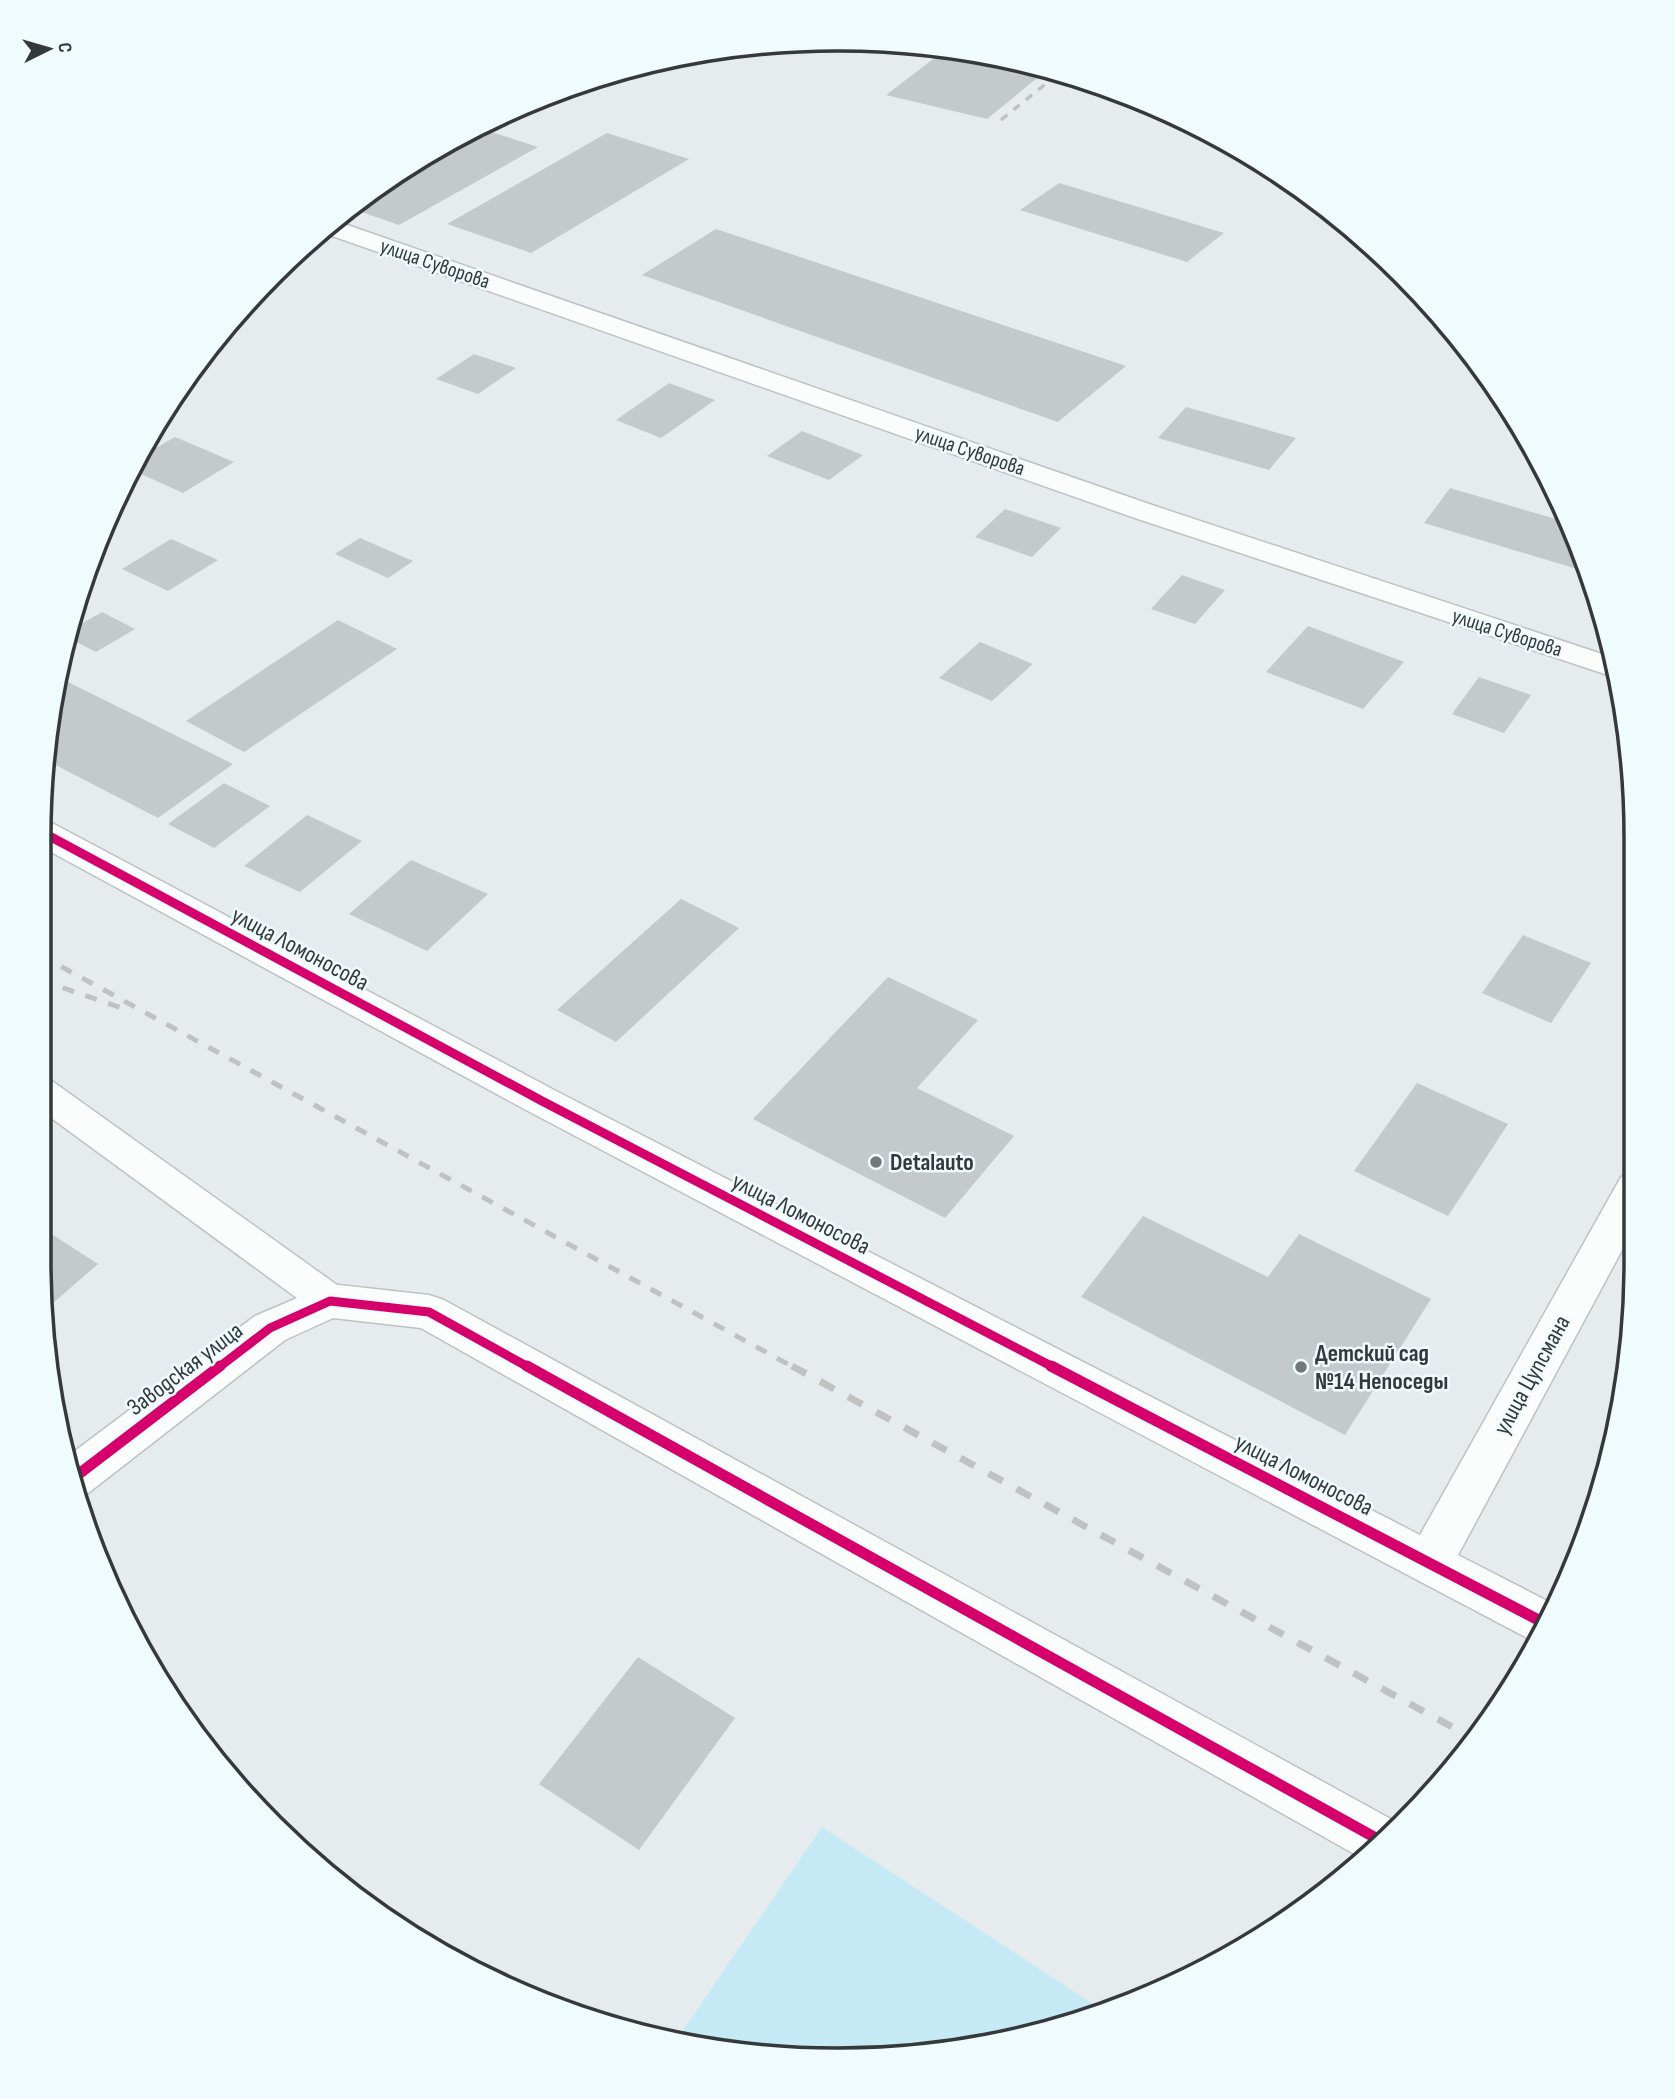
<svg xmlns="http://www.w3.org/2000/svg" width="1675" height="2099" font-family="'Sofia Sans Condensed',sans-serif">
  <style>
    .green { fill: #c6eaf5 }
    .building { fill: #c4c9cb }
    .lines { fill: none; stroke-linecap: round; stroke-linejoin: round }
    .lane-casing { stroke: #bdc2c4; stroke-width: 3 }
    .street-casing { stroke: #bdc2c4; stroke-width: 3 }
    .lane { fill: #fbfcfc; fill-rule: evenodd }
    .street { fill: #fbfcfc; fill-rule: evenodd }
    .rail-far2 { stroke: #c0c1c1; stroke-width: 3.5; stroke-dasharray: 8 8; stroke-linecap: butt }
    .rail-far1 { stroke: #c0c1c1; stroke-width: 5; stroke-dasharray: 12 12; stroke-linecap: butt }
    .rail { stroke: #c0c1c1; stroke-width: 7; stroke-dasharray: 16 16; stroke-linecap: butt }
    .cycleway-far1-casing { stroke: #f0fbfe; stroke-width: 13 }
    .cycleway-casing { stroke: #f0fbfe; stroke-width: 16 }
    .cycleway-far1 { stroke: #d6006c; stroke-width: 9 }
    .cycleway { stroke: #d6006c; stroke-width: 11 }
    .poi-dot { fill: #737879; stroke: #f0fbfe; stroke-width: 2.5 }
    .labels { text-anchor: middle; dominant-baseline: central; stroke-width: 5; stroke-linejoin: round; paint-order: stroke }
    .far-street-label { font-size: 21px; fill: #35393a; stroke: #f0fbfe }
    .street-label { font-size: 24px; fill: #35393a; stroke: #f0fbfe }
    .poi-label { font-size: 24px; font-weight: bold; fill: #35393a; stroke: #f0fbfe; text-anchor: start }
    .rim { fill: none; stroke: #35393a; stroke-width: 3.5 }
  </style>
  <rect width="100%" height="100%" fill="#e6ecee"/>
  <!-- green -->
  <path class="green" d="M 822,1827 L 1101,2009 L 994,2045 L 837,2060 L 677,2039 Z"/>
  <!-- building -->
  <g class="building">
    <path d="M 787,40 L 768,52 L 749,46 L 785,40 Z"/>
    <path d="M 949,47 L 1047,70 L 987,119 L 886,95 Z"/>
    <path d="M 476,127 L 538,147 L 399,225 L 347,207 Z"/>
    <path d="M 607,133 L 689,159 L 531,253 L 447,224 Z"/>
    <path d="M 1059,183 L 1224,233 L 1187,262 L 1020,210 Z"/>
    <path d="M 716,229 L 1126,366 L 1058,422 L 642,275 Z"/>
    <path d="M 474,354 L 516,368 L 478,394 L 436,379 Z"/>
    <path d="M 669,383 L 715,400 L 661,438 L 616,420 Z"/>
    <path d="M 1186,407 L 1296,438 L 1269,470 L 1158,438 Z"/>
    <path d="M 802,431 L 863,455 L 829,480 L 767,456 Z"/>
    <path d="M 175,437 L 234,462 L 183,493 L 130,469 L 135,460 Z"/>
    <path d="M 1450,488 L 1569,523 L 1587,572 L 1424,523 Z"/>
    <path d="M 1005,509 L 1061,528 L 1032,557 L 975,537 Z"/>
    <path d="M 360,538 L 413,561 L 388,578 L 335,554 Z"/>
    <path d="M 171,539 L 218,560 L 168,591 L 122,569 Z"/>
    <path d="M 1182,575 L 1225,590 L 1195,624 L 1151,609 Z"/>
    <path d="M 102,612 L 135,629 L 96,652 L 67,637 L 69,631 Z"/>
    <path d="M 338,620 L 397,649 L 244,752 L 186,721 Z"/>
    <path d="M 1308,626 L 1404,662 L 1363,709 L 1266,672 Z"/>
    <path d="M 980,642 L 1033,664 L 992,701 L 939,678 Z"/>
    <path d="M 56,676 L 233,764 L 158,818 L 44,759 Z"/>
    <path d="M 1479,677 L 1531,695 L 1504,733 L 1452,714 Z"/>
    <path d="M 224,783 L 270,806 L 214,848 L 168,824 Z"/>
    <path d="M 307,815 L 362,841 L 300,892 L 244,866 Z"/>
    <path d="M 411,860 L 488,894 L 427,951 L 349,914 Z"/>
    <path d="M 681,899 L 739,928 L 616,1042 L 557,1010 Z"/>
    <path d="M 1523,935 L 1591,963 L 1551,1023 L 1482,993 Z"/>
    <path d="M 888,977 L 978,1020 L 917,1088 L 1014,1136 L 945,1218 L 753,1119 Z"/>
    <path d="M 1417,1083 L 1508,1124 L 1448,1216 L 1354,1171 Z"/>
    <path d="M 1143,1216 L 1268,1277 L 1299,1234 L 1431,1299 L 1345,1435 L 1081,1297 Z"/>
    <path d="M 39,1226 L 98,1264 L 45,1310 L 38,1261 Z"/>
    <path d="M 638,1657 L 735,1718 L 639,1850 L 539,1784 Z"/>
  </g>
  <g class="lines">
    <!-- lane casing -->
    <g class="lane-casing">
      <path id="lane" d="M 39,1077 L 52,1081 L 344,1290 L 349,1301 L 344,1312 L 330,1316 L 316,1312 L 39,1109 Z"/>
    </g>
    <!-- street casing -->
    <g class="street-casing">
      <g id="street">
        <path d="M 333,220 L 1155,506 L 1614,658 L 1617,678 L 1135,518 L 321,232 Z"/>
        <path d="M 40,820 L 52,823 L 556,1091 L 1420,1535 L 1621,1177 L 1635,1172 L 1635,1226 L 1458,1555 L 1557,1606 L 1537,1643 L 1531,1640 L 528,1111 L 40,846 Z"/>
        <path d="M 330,1284 L 429,1295 L 444,1300 L 1400,1824 L 1365,1860 L 421,1328 L 333,1318 L 285,1340 L 87,1494 L 78,1497 L 64,1459 L 255,1316 Z"/>
      </g>
    </g>
    <!-- lane -->
    <use href="#lane" class="lane"/>
    <!-- street -->
    <use href="#street" class="street"/>
    <!-- rail-far2 -->
    <path class="rail-far2" d="M 1001,120 L 1059,73"/>
    <!-- rail-far1 -->
    <g class="rail-far1">
      <path d="M 40,955 L 795,1368"/>
      <path d="M 40,980 L 122,1008"/>
    </g>
    <!-- rail -->
    <path class="rail" d="M 792,1366 L 1476,1740"/>
    <!-- cycleway-far1 casing -->
    <g class="cycleway-far1-casing">
      <g id="cycleway-far1">
        <path d="M 40,831 L 542,1101 L 1055,1368"/>
        <path d="M 218,1368 L 270,1328 L 330,1301 L 429,1312 L 530,1368"/>
      </g>
    </g>
    <!-- cycleway casing -->
    <g class="cycleway-casing">
      <g id="cycleway">
        <path d="M 527,1366 L 1383,1842"/>
        <path d="M 1051,1366 L 1548,1625"/>
        <path d="M 71,1480 L 220,1366"/>
      </g>
    </g>
    <!-- cycleway-far1 -->
    <use href="#cycleway-far1" class="cycleway-far1"/>
    <!-- cycleway -->
    <use href="#cycleway" class="cycleway"/>
  </g>
  <!-- markers -->
  <g class="poi-dot">
    <circle cx="876" cy="1162" r="7"/>
    <circle cx="1301" cy="1367" r="7"/>
  </g>
  <g class="labels">
    <!-- far-street labels -->
    <g class="far-street-label">
      <text transform="translate(435 264) rotate(19)">улица Суворова</text>
      <text transform="translate(970 451) rotate(19)">улица Суворова</text>
      <text transform="translate(1507 633) rotate(18)">улица Суворова</text>
    </g>
    <!-- street labels -->
    <g class="street-label">
      <text transform="translate(300 949) rotate(28)">улица Ломоносова</text>
      <text transform="translate(801 1214) rotate(27)">улица Ломоносова</text>
      <text transform="translate(185 1369) rotate(-37)">Заводская улица</text>
      <text transform="translate(1532 1375) rotate(-61)">улица Цупсмана</text>
      <text transform="translate(1304 1475) rotate(27)">улица Ломоносова</text>
    </g>
    <!-- poi labels -->
    <g class="poi-label">
      <text x="890" y="1162">Detalauto</text>
      <text x="1315" y="1353">Детский сад<tspan x="1315" dy="28">№14 Непоседы</tspan></text>
    </g>
  </g>
  <!-- crop -->
  <path d="M0 0H1675V2099H0ZM837 51H838A786 786 0 0 1 1624 837V1262A786 786 0 0 1 838 2048H837A786 786 0 0 1 51 1262V837A786 786 0 0 1 837 51Z" fill="#f0fbfe" fill-rule="evenodd"/>
  <path class="rim" d="M837 51H838A786 786 0 0 1 1624 837V1262A786 786 0 0 1 838 2048H837A786 786 0 0 1 51 1262V837A786 786 0 0 1 837 51Z"/>
  <!-- north arrow -->
  <g transform="translate(49 49) rotate(85)" stroke="#f0fbfe" stroke-width="5" paint-order="stroke">
  <path d="M0-5L12 26L0 18L-12 26Z" fill="#35393a"/>
  <text y="-10" font-size="19" font-weight="bold" text-anchor="middle" fill="#35393a">С</text>
  </g>
</svg>
